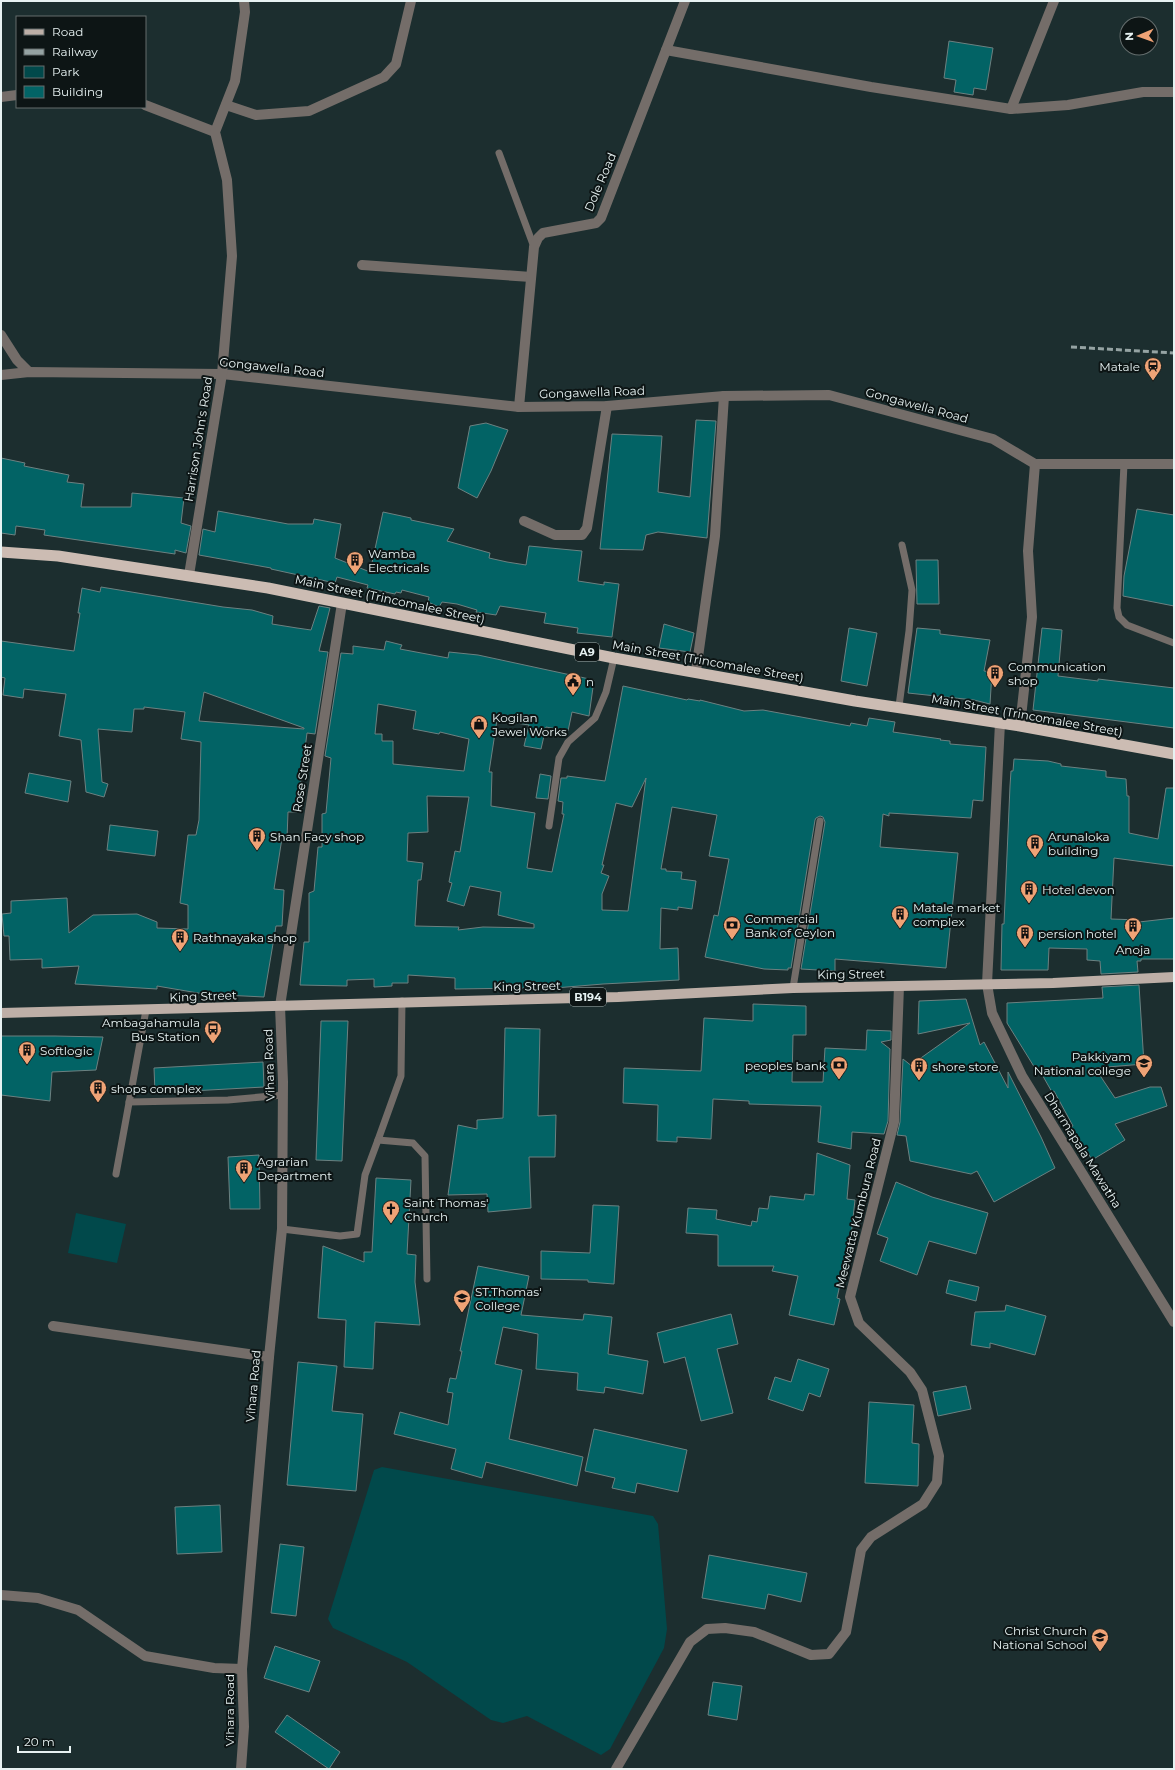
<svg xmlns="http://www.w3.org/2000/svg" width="1175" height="1770" font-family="Montserrat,sans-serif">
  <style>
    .green { fill: #01494b }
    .building { fill: #026365; stroke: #6c8181; fill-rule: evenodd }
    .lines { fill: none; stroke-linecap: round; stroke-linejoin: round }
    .service { stroke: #746d69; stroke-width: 7 }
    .minor { stroke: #746d69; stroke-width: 10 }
    .tertiary { stroke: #746d69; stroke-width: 10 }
    .primary { stroke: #bdafa7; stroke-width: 10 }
    .trunk { stroke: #ccbcb3; stroke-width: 11 }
    .rail { stroke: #95a3a3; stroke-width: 3; stroke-dasharray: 6 3; stroke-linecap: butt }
    .labels { text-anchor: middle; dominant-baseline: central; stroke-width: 4; stroke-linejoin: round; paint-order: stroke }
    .shield { fill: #0d1515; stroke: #a6b0b0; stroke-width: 1 }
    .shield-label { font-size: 11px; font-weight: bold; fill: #e7f2f2 }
    .street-label { font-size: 12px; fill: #e7f2f2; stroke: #0d1515 }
    .poi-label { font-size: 12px; fill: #e7f2f2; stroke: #0d1515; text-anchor: start }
  </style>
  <rect width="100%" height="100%" fill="#1c2e2f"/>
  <!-- green -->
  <g class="green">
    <path d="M 76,1213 L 126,1224 L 117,1263 L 68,1253 Z"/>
    <path d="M 382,1467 L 653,1516 L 658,1524 L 667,1629 L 664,1648 L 610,1749 L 601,1755 L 527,1716 L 503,1723 L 491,1720 L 407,1662 L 333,1628 L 328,1619 L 374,1470 Z"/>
  </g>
  <!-- building -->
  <g class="building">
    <path d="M 949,41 L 993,48 L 986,90 L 974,88 L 973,95 L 954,92 L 956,80 L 944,78 Z"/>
    <path d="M 696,420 L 716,421 L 707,538 L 658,532 L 646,535 L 643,550 L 600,549 L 612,434 L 662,436 L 658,492 L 690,497 Z"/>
    <path d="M 486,423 L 508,430 L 491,471 L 477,498 L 458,488 L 470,426 Z"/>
    <path d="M 1,458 L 25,463 L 24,466 L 69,475 L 67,482 L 84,484 L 81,507 L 131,507 L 132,493 L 184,498 L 181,523 L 191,526 L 186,553 L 175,550 L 175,554 L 44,535 L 45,530 L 16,526 L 15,535 L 1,533 Z"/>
    <path d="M 1137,509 L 1174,515 L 1174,606 L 1123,596 L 1124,576 Z"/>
    <path d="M 218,511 L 288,524 L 313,524 L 314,519 L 341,524 L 335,558 L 370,572 L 383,512 L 411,518 L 411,520 L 454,529 L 447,541 L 490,553 L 489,558 L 507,562 L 526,565 L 529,546 L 582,551 L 578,581 L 604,585 L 604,582 L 619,584 L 612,637 L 577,633 L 578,628 L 544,623 L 546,613 L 500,606 L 496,615 L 476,612 L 477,610 L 457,604 L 442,602 L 439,607 L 428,602 L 429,597 L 402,590 L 401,593 L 396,592 L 395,594 L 367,588 L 368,585 L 337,577 L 335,583 L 271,569 L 271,568 L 199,555 L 203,529 L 215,532 Z"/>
    <path d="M 916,560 L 938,560 L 939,604 L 917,604 Z"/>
    <path d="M 101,587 L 223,607 L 252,610 L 273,616 L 272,624 L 297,628 L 311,630 L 319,606 L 330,608 L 319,651 L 328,652 L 315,734 L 307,733 L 297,812 L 288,812 L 287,839 L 282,838 L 274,889 L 284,890 L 282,926 L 276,926 L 264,997 L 204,994 L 157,986 L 157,989 L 75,984 L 79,966 L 42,968 L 42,959 L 10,960 L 9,936 L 4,936 L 2,914 L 11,913 L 11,901 L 67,898 L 69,933 L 93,915 L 137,914 L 157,922 L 157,928 L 188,929 L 188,905 L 180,903 L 188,835 L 196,835 L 199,820 L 201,742 L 181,739 L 185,712 L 144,707 L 144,709 L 134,709 L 132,732 L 98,729 L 102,782 L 108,784 L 104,797 L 86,792 L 81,740 L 59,736 L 66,694 L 24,689 L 23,698 L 3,695 L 5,678 L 1,677 L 1,641 L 74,651 L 80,613 L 78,613 L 82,588 L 100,592 ZM 204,692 L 304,728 L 304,729 L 199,721 Z"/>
    <path d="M 664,624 L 694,633 L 690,652 L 659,648 Z"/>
    <path d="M 849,628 L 877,633 L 867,686 L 841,681 Z"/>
    <path d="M 917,628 L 940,630 L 940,634 L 990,640 L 984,671 L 992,672 L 990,704 L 974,700 L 908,693 Z"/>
    <path d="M 1042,628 L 1062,630 L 1058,676 L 1098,681 L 1098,679 L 1174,688 L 1174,728 L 1033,710 Z"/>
    <path d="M 386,641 L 402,645 L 400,649 L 448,658 L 449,652 L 478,655 L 594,680 L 589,716 L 572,712 L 568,731 L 546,727 L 541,749 L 524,746 L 529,725 L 497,720 L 489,772 L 492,772 L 491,806 L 535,813 L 527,868 L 552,872 L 564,814 L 562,814 L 563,802 L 558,801 L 561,778 L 567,778 L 567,776 L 605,781 L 623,686 L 687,700 L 688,699 L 700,701 L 700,700 L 744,711 L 763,710 L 850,726 L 851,723 L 867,726 L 869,718 L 895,722 L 893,732 L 941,739 L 940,740 L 950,741 L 950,744 L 986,747 L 983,801 L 973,800 L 971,818 L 889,813 L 889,816 L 883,814 L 880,847 L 958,853 L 946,968 L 835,959 L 835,971 L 801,969 L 825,822 L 823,817 L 820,816 L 816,818 L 815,820 L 791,968 L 788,968 L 788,970 L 764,969 L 705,957 L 714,915 L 718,916 L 729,859 L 709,856 L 717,815 L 672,807 L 661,869 L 666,869 L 666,871 L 682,872 L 681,879 L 696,881 L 692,909 L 678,907 L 678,910 L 661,908 L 660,949 L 678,948 L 679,980 L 603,984 L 555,988 L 555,986 L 544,985 L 526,986 L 526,988 L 455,989 L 455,978 L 408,975 L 408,983 L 392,983 L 392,986 L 374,987 L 374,979 L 347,980 L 347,986 L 300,985 L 304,942 L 309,942 L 309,893 L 314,891 L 318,847 L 322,847 L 322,814 L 326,813 L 331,758 L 325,756 L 341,653 L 353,654 L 353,646 L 384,650 ZM 378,704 L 416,711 L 413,729 L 439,734 L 440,732 L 469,739 L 464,771 L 393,764 L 393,741 L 382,741 L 382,734 L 375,734 ZM 646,778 L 628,911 L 602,910 L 602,894 L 609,876 L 601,873 L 604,865 L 602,865 L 616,803 L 632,807 ZM 427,796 L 469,797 L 460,852 L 455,851 L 449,882 L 452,883 L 447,901 L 464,906 L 470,886 L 501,892 L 498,915 L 534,924 L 534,928 L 483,927 L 458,930 L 459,927 L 415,926 L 418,880 L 421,880 L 423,863 L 407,861 L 408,833 L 428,832 Z"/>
    <path d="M 1014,759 L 1048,761 L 1061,764 L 1061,766 L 1106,771 L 1106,777 L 1126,779 L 1127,796 L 1129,796 L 1129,833 L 1158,839 L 1166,788 L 1174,788 L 1174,866 L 1114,858 L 1111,919 L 1139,920 L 1139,922 L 1174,918 L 1174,959 L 1141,959 L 1141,961 L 1137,961 L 1138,972 L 1101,974 L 1100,961 L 1087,960 L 1087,949 L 1049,948 L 1048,970 L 1001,970 L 1002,924 L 1004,924 L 1010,786 L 1011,771 L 1013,771 Z"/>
    <path d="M 29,773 L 71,781 L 68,802 L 25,793 Z"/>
    <path d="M 540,774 L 551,776 L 548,799 L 536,798 Z"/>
    <path d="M 110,825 L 158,831 L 155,856 L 107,850 Z"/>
    <path d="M 1139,985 L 1144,1064 L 1095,1068 L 1115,1098 L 1150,1087 L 1161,1087 L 1167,1106 L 1115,1124 L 1125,1140 L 1092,1160 L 1087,1151 L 1084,1153 L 1069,1128 L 1073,1126 L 1054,1091 L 1052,1092 L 1040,1071 L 1038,1073 L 1007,1023 L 1007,1003 L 1103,998 L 1102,987 Z"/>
    <path d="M 966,999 L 980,1045 L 984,1042 L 1008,1088 L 1008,1072 L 1041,1137 L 1055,1168 L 994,1202 L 977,1171 L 971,1174 L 910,1161 L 906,1136 L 897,1135 L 900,1122 L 903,1059 L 918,1071 L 918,1060 L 970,1023 L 918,1034 L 919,1001 Z"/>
    <path d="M 753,1004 L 806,1006 L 806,1035 L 793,1035 L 792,1082 L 823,1082 L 825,1048 L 866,1050 L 867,1030 L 891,1031 L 891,1040 L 881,1042 L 890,1049 L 888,1121 L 884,1134 L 852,1132 L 851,1149 L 818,1142 L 821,1106 L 749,1104 L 749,1101 L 713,1099 L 711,1139 L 677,1137 L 677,1142 L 657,1141 L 658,1105 L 623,1103 L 624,1068 L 701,1071 L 704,1018 L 753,1021 Z"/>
    <path d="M 321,1021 L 348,1021 L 342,1161 L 316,1160 Z"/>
    <path d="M 505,1028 L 540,1029 L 538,1116 L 556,1115 L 555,1157 L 529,1157 L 531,1208 L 488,1212 L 487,1194 L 448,1195 L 458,1125 L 477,1129 L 477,1120 L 503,1118 Z"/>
    <path d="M 1,1036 L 55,1036 L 103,1037 L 96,1070 L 52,1072 L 50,1101 L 1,1095 Z"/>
    <path d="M 263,1062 L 264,1087 L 155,1093 L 154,1068 Z"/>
    <path d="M 817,1153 L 850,1165 L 847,1199 L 855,1200 L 849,1254 L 847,1263 L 845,1262 L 837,1298 L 840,1299 L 834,1325 L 789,1315 L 798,1276 L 772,1271 L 774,1266 L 718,1266 L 718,1235 L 686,1233 L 688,1208 L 717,1210 L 716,1219 L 751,1226 L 752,1221 L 757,1222 L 759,1208 L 768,1209 L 770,1196 L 804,1200 L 805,1194 L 814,1195 Z"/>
    <path d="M 259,1155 L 260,1209 L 230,1209 L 228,1157 Z"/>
    <path d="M 376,1178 L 411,1180 L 407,1254 L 416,1255 L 415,1282 L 420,1325 L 375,1322 L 373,1369 L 344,1367 L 346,1320 L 318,1318 L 323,1246 L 364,1262 L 364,1252 L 372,1252 Z"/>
    <path d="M 896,1182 L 932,1197 L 988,1213 L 976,1254 L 929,1241 L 917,1275 L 880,1261 L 888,1238 L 877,1234 Z"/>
    <path d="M 593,1205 L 619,1206 L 614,1284 L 588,1282 L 588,1280 L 541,1279 L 541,1251 L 590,1253 Z"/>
    <path d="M 478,1266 L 529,1276 L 521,1315 L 583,1320 L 584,1314 L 612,1317 L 608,1354 L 648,1361 L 643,1394 L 605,1387 L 604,1393 L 577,1390 L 578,1373 L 536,1369 L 538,1334 L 503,1327 L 495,1364 L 522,1370 L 509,1439 L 583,1457 L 577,1486 L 486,1462 L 482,1478 L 451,1469 L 456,1449 L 394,1434 L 400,1412 L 448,1425 L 453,1393 L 447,1392 L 450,1378 L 456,1379 L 462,1351 L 460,1351 Z"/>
    <path d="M 949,1280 L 979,1287 L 976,1301 L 946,1293 Z"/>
    <path d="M 1006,1305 L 1046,1316 L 1035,1355 L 990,1343 L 990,1348 L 971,1345 L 975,1312 L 1005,1311 Z"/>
    <path d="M 731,1314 L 738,1344 L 717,1349 L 733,1413 L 701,1421 L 685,1357 L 664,1363 L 657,1333 Z"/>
    <path d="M 798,1359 L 829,1369 L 820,1397 L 809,1393 L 803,1411 L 768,1399 L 775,1377 L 791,1382 Z"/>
    <path d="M 298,1362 L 337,1366 L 332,1411 L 363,1414 L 356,1491 L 287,1485 Z"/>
    <path d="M 966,1386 L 971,1409 L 938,1416 L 933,1392 Z"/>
    <path d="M 869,1402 L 914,1405 L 912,1443 L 919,1444 L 918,1486 L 865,1483 Z"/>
    <path d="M 594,1429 L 687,1450 L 678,1492 L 637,1483 L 635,1493 L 612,1488 L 615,1478 L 585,1471 Z"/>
    <path d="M 220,1505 L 222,1552 L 177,1554 L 175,1507 Z"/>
    <path d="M 280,1544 L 304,1547 L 296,1616 L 271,1613 Z"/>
    <path d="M 709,1555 L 807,1573 L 801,1602 L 768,1594 L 765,1609 L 702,1598 Z"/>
    <path d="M 275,1646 L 320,1661 L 309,1692 L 264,1678 Z"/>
    <path d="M 713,1682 L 742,1686 L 737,1720 L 708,1715 Z"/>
    <path d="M 287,1715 L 340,1752 L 329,1769 L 275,1732 Z"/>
  </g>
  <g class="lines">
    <!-- service -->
    <g class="service">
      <path d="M 499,153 L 534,247"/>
      <path d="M 1124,464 L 1117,608 L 1119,617 L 1127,625 L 1174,643"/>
      <path d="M 899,706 L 909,631 L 912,590 L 902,545"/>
      <path d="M 549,826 L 559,758 L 568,742 L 595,718 L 606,692 L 614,658"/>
      <path d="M 793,988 L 820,821"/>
      <path d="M 129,1102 L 228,1100 L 283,1095"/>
      <path d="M 378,1140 L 401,1076 L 402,1001"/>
      <path d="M 116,1174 L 146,1010"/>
      <path d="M 282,1229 L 340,1236 L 357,1234 L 365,1175 L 378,1140 L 413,1143 L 425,1156 L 427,1279"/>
    </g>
    <!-- minor -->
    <g class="minor">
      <path d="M 666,50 L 871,87 L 1011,109 L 1068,105 L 1143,92 L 1174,92"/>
      <path d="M 1,97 L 17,95"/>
      <path d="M 145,105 L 215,132"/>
      <path d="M 226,105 L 256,115 L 309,111 L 384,77 L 396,64 L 411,1"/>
      <path d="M 1011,109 L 1054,1"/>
      <path d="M 362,265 L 531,277"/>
      <path d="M 1,335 L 17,360 L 29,372"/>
      <path d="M 519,407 L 534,247 L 538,238 L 543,233 L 596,223 L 601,218 L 685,1"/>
      <path d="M 524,521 L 555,535 L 582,535 L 587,528 L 607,406"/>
      <path d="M 696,671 L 715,536 L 724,396"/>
      <path d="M 53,1326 L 269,1357"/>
      <path d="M 1,1595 L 38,1598 L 78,1610 L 145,1656 L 214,1668 L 242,1669"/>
      <path d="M 616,1769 L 690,1642 L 707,1629 L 725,1628 L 754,1632 L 811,1655 L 829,1654 L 846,1632 L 861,1550 L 871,1537 L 923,1504 L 937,1482 L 939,1456 L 922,1390 L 910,1372 L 859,1323 L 850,1297 L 894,1122 L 899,986"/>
    </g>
    <!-- tertiary -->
    <g class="tertiary">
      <path d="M 1,375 L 29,372 L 222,374 L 519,407 L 607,406 L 724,396 L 829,395 L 993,439 L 1035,464 L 1174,464"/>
      <path d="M 189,575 L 222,374 L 232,256 L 227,180 L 215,132 L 235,81 L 245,12 L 244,1"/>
      <path d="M 1000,723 L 987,984 L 992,1013 L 1022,1076 L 1174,1322"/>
      <path d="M 1020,726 L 1032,617 L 1028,551 L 1035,464"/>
      <path d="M 241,1769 L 244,1727 L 242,1669 L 269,1357 L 282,1229 L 283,1082 L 280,1006 L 342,603"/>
    </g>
    <!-- primary -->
    <path class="primary" d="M 1,1013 L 618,997 L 793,988 L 1053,983 L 1174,977"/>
    <!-- trunk -->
    <path class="trunk" d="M 1,552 L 58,556 L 268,588 L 614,658 L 855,701 L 1020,726 L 1174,754"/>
    <!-- rail -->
    <path class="rail" d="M 1071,347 L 1174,353"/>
  </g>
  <!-- icons -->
  <defs>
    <g id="station-pin" transform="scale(0.9)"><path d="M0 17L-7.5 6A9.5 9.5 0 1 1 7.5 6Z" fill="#efa376" stroke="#0d1515"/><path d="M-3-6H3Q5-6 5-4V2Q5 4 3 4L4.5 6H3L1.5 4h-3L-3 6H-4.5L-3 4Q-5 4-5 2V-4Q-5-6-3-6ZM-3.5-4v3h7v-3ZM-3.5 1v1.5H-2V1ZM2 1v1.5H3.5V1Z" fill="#111"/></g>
    <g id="building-pin" transform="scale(0.9)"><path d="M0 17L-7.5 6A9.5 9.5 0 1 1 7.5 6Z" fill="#efa376" stroke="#0d1515"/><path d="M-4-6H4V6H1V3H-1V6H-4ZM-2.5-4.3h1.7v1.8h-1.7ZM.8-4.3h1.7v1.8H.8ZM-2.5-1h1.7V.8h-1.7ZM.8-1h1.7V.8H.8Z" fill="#111"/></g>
    <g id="civic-pin" transform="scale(0.9)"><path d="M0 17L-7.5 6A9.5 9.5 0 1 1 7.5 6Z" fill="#efa376" stroke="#0d1515"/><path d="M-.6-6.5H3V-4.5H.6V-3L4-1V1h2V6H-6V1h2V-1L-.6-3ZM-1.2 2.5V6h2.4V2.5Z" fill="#111"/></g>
    <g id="shop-pin" transform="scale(0.9)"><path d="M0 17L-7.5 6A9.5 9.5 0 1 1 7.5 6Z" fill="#efa376" stroke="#0d1515"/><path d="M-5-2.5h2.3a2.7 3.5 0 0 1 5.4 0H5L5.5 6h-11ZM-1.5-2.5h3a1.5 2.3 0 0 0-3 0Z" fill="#111"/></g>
    <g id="bank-pin" transform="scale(0.9)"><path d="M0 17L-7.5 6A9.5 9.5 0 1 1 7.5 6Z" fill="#efa376" stroke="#0d1515"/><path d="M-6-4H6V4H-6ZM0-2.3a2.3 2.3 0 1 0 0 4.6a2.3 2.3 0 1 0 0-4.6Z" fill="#111"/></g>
    <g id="bus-pin" transform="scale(0.9)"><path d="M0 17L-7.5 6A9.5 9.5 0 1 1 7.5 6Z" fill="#efa376" stroke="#0d1515"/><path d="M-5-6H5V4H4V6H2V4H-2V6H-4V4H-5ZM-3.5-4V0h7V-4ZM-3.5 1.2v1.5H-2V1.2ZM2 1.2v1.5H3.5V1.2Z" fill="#111"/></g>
    <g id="school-pin" transform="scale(0.9)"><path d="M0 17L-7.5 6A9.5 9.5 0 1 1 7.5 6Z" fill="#efa376" stroke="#0d1515"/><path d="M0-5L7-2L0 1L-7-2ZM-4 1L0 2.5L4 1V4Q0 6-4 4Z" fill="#111"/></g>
    <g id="church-pin" transform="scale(0.9)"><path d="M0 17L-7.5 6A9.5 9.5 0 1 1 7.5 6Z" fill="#efa376" stroke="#0d1515"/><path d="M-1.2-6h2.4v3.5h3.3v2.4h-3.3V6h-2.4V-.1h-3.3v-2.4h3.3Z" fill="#111"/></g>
  </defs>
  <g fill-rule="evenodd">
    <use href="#station-pin" x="1153" y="366"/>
    <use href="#building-pin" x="355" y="560"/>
    <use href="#building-pin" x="995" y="673"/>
    <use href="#civic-pin" x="573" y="681"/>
    <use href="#shop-pin" x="479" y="724"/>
    <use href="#building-pin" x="257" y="836"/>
    <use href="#building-pin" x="1035" y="843"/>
    <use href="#building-pin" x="1029" y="889"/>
    <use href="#building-pin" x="900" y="914"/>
    <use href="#bank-pin" x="732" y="925"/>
    <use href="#building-pin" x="1133" y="926"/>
    <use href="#building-pin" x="1025" y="933"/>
    <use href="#building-pin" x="180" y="937"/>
    <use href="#bus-pin" x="213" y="1029"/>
    <use href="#building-pin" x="27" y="1050"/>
    <use href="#school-pin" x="1144" y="1063"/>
    <use href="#bank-pin" x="839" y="1065"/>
    <use href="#building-pin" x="919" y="1066"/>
    <use href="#building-pin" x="98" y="1088"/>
    <use href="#building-pin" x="244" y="1168"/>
    <use href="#church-pin" x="391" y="1209"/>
    <use href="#school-pin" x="462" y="1298"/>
    <use href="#school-pin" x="1100" y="1637"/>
  </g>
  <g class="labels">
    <!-- shield labels -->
    <g class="shield">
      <rect x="575" y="643" width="24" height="18" rx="3"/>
      <rect x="570" y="988" width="36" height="18" rx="3"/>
    </g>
    <g class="shield-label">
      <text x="587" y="652">A9</text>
      <text x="588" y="997">B194</text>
    </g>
    <!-- street labels -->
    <g class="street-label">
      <text transform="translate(600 182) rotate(-67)">Dole Road</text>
      <text transform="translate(272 367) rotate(6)">Gongawella Road</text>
      <text transform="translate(592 392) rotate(-2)">Gongawella Road</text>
      <text transform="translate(917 405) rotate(15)">Gongawella Road</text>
      <text transform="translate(198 439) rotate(-81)">Harrison John's Road</text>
      <text transform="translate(390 599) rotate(12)">Main Street (Trincomalee Street)</text>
      <text transform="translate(708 661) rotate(10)">Main Street (Trincomalee Street)</text>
      <text transform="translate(1027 715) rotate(10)">Main Street (Trincomalee Street)</text>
      <text transform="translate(302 778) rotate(-81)">Rose Street</text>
      <text transform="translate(851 974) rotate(-1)">King Street</text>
      <text transform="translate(527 986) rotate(-1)">King Street</text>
      <text transform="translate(203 996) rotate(-2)">King Street</text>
      <text transform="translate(269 1065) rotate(-92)">Vihara Road</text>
      <text transform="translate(1083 1150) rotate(58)">Dharmapala Mawatha</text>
      <text transform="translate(858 1213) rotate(-76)">Meewatta Kumbura Road</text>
      <text transform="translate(253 1386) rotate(-85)">Vihara Road</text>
      <text transform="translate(229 1710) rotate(-90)">Vihara Road</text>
    </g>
    <!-- poi labels -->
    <g class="poi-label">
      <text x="1140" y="366" text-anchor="end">Matale</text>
      <text x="368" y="553">Wamba<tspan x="368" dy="14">Electricals</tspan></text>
      <text x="1008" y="666">Communication<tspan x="1008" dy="14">shop</tspan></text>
      <text x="586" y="681">n</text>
      <text x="492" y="717">Kogilan<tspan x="492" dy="14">Jewel Works</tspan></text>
      <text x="270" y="836">Shan Facy shop</text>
      <text x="1048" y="836">Arunaloka<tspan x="1048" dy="14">building</tspan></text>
      <text x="1042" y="889">Hotel devon</text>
      <text x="913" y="907">Matale market<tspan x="913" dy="14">complex</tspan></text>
      <text x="745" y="918">Commercial<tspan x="745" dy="14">Bank of Ceylon</tspan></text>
      <text x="1038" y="933">persion hotel</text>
      <text x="193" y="937">Rathnayaka shop</text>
      <text x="1133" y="949" text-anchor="middle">Anoja</text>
      <text x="200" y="1022" text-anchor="end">Ambagahamula<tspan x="200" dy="14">Bus Station</tspan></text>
      <text x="40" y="1050">Softlogic</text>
      <text x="1131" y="1056" text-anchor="end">Pakkiyam<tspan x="1131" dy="14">National college</tspan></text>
      <text x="826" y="1065" text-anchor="end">peoples bank</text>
      <text x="932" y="1066">shore store</text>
      <text x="111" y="1088">shops complex</text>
      <text x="257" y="1161">Agrarian<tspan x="257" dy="14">Department</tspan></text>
      <text x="404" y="1202">Saint Thomas'<tspan x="404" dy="14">Church</tspan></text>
      <text x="475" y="1291">ST.Thomas'<tspan x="475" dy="14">College</tspan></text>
      <text x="1087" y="1630" text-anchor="end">Christ Church<tspan x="1087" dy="14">National School</tspan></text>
    </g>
  </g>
  <!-- border -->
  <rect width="1175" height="1770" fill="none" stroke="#e7f2f2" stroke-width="4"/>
  <!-- legend -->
  <rect x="16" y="16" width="130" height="92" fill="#0d1515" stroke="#646d6d"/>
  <rect x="24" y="29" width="20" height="6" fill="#bdafa7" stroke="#646d6d"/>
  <text x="52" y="36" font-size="12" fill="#e7f2f2">Road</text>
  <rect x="24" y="49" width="20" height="6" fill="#95a3a3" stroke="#646d6d"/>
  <text x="52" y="56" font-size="12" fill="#e7f2f2">Railway</text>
  <rect x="24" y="66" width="20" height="12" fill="#01494b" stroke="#646d6d"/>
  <text x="52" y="76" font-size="12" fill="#e7f2f2">Park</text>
  <rect x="24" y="86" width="20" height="12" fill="#026365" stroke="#646d6d"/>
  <text x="52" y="96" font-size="12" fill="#e7f2f2">Building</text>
  <!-- north arrow -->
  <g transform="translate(1139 36) rotate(268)"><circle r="19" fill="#0d1515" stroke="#646d6d"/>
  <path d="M0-3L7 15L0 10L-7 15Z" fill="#efa376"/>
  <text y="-6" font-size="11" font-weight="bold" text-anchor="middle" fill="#e7f2f2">N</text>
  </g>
  <!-- scale -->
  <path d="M18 1746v6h52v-6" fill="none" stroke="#e7f2f2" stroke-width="2"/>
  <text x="24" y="1746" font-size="12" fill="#e7f2f2" stroke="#0d1515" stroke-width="3" paint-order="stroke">20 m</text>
</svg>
